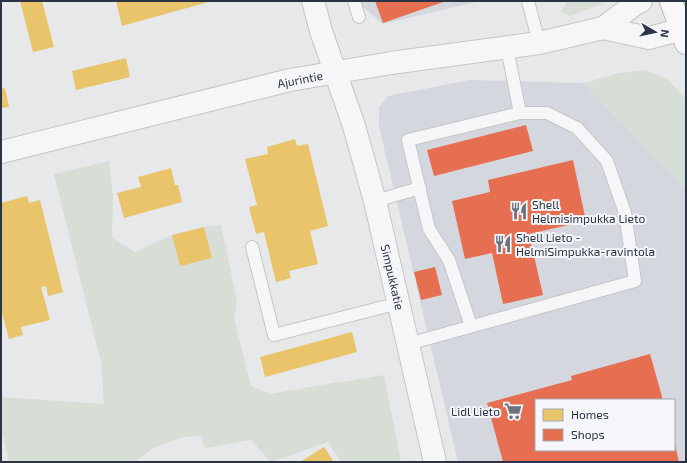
<svg xmlns="http://www.w3.org/2000/svg" width="687" height="463" font-family="'Exo 2',sans-serif">
  <style>
    .built { fill: #d4d7dd; fill-rule: evenodd }
    .green { fill: #d6ded6 }
    .homes { fill: #e9c46a }
    .shops { fill: #e76f51 }
    .lines { fill: none; stroke-linecap: round; stroke-linejoin: round }
    .service-casing { stroke: #c4c6c8; stroke-width: 14 }
    .tertiary-casing { stroke: #c4c6c8; stroke-width: 24 }
    .trunk-casing { stroke: #b8bbbf; stroke-width: 24 }
    .service { stroke: #f5f6f7; stroke-width: 12 }
    .tertiary { stroke: #f5f6f7; stroke-width: 22 }
    .trunk { stroke: #f8f8f8; stroke-width: 22 }
    .labels { text-anchor: middle; dominant-baseline: central; stroke-width: 4; stroke-linejoin: round; paint-order: stroke }
    .street-label { font-size: 12px; fill: #2b3445; stroke: #f4f6f9 }
    .poi-label { font-size: 12px; fill: #2b3445; stroke: #f4f6f9; text-anchor: start }
  </style>
  <rect width="100%" height="100%" fill="#e6e8ea"/>
  <!-- built -->
  <g class="built">
    <path d="M 356,1 L 480,1 L 383,24 Z"/>
    <path d="M 470,80 L 584,83 L 686,190 L 686,462 L 458,462 L 379,126 L 379,107 L 388,96 ZM 536,400 L 674,400 L 674,450 L 536,450 Z"/>
  </g>
  <!-- green -->
  <g class="green">
    <path d="M 567,1 L 606,1 L 597,6 L 570,16 L 561,12 Z"/>
    <path d="M 645,70 L 667,79 L 686,99 L 686,190 L 584,83 L 620,73 Z"/>
    <path d="M 109,161 L 113,196 L 112,237 L 135,252 L 172,235 L 212,258 L 204,227 L 221,225 L 237,301 L 234,318 L 251,386 L 270,394 L 315,386 L 384,375 L 401,462 L 341,462 L 328,442 L 271,462 L 251,440 L 205,448 L 200,435 L 180,438 L 153,448 L 135,462 L 9,462 L 1,427 L 1,397 L 104,404 L 101,362 L 54,174 Z"/>
  </g>
  <!-- homes -->
  <g class="homes">
    <path d="M 20,1 L 42,1 L 54,47 L 33,52 Z"/>
    <path d="M 116,1 L 212,1 L 122,26 Z"/>
    <path d="M 126,58 L 130,77 L 76,90 L 72,71 Z"/>
    <path d="M 5,88 L 9,107 L 1,108 L 1,89 Z"/>
    <path d="M 295,139 L 297,146 L 308,144 L 328,226 L 310,231 L 318,264 L 289,271 L 291,278 L 276,282 L 264,232 L 256,234 L 249,207 L 257,205 L 245,159 L 268,154 L 267,147 Z"/>
    <path d="M 171,168 L 175,185 L 178,185 L 182,202 L 124,218 L 117,193 L 141,187 L 138,177 Z"/>
    <path d="M 27,196 L 29,203 L 40,200 L 63,292 L 48,296 L 46,286 L 41,287 L 50,320 L 21,327 L 23,335 L 9,339 L 1,309 L 1,203 Z"/>
    <path d="M 204,227 L 212,258 L 180,266 L 172,235 Z"/>
    <path d="M 352,332 L 357,352 L 265,377 L 260,357 Z"/>
    <path d="M 324,447 L 334,462 L 300,462 Z"/>
  </g>
  <!-- shops -->
  <g class="shops">
    <path d="M 375,1 L 446,1 L 383,23 Z"/>
    <path d="M 526,125 L 533,151 L 434,176 L 427,150 Z"/>
    <path d="M 573,160 L 586,221 L 529,234 L 543,295 L 503,304 L 492,253 L 465,259 L 452,201 L 490,192 L 488,180 Z"/>
    <path d="M 435,267 L 442,295 L 421,300 L 414,272 Z"/>
    <path d="M 650,354 L 663,400 L 536,400 L 536,450 L 674,450 L 675,444 L 679,462 L 503,462 L 487,403 L 572,380 L 571,376 Z"/>
  </g>
  <g class="lines">
    <!-- service casing -->
    <g class="service-casing">
      <g id="service">
        <path d="M 354,1 L 359,17"/>
        <path d="M 528,1 L 539,43"/>
        <path d="M 375,201 L 420,188"/>
        <path d="M 252,247 L 274,335 L 399,303"/>
        <path d="M 471,326 L 449,260 L 429,229 L 408,140 L 520,113"/>
        <path d="M 408,344 L 635,281 L 625,213 L 607,161 L 577,128 L 547,113 L 520,113 L 507,48"/>
      </g>
    </g>
    <!-- tertiary casing -->
    <g class="tertiary-casing">
      <g id="tertiary">
        <path d="M 313,1 L 321,31 L 354,126 L 375,201 L 435,462"/>
        <path d="M 603,28 L 649,38 L 686,28"/>
        <path d="M 1,152 L 290,80 L 391,63 L 539,43 L 603,28 L 638,2 L 641,1"/>
      </g>
    </g>
    <!-- trunk casing -->
    <g class="trunk-casing">
      <path id="trunk" d="M 671,1 L 686,43"/>
    </g>
    <!-- service -->
    <use href="#service" class="service"/>
    <!-- tertiary -->
    <use href="#tertiary" class="tertiary"/>
    <!-- trunk -->
    <use href="#trunk" class="trunk"/>
  </g>
  <!-- icons -->
  <defs>
    <g id="restaurant-bare" transform="scale(1.38)"><path d="M-5-6h1v4h1v-4h1v4h1v-4h1v5L-1.5 .5V6h-2V.5L-5-1ZM5-6V6H3V1.5H1.5Q1.5-4 5-6Z" fill="#6c737f" stroke="#f4f6f9" stroke-width="2.5" paint-order="stroke"/></g>
    <g id="supermarket-bare" transform="scale(1.38)"><path d="M-6-5.5h2.5l.6 2H6L4.5 2H-2.5L-4.4-4H-6ZM-1.5 3.2a1.3 1.3 0 1 0 .1 0ZM3 3.2a1.3 1.3 0 1 0 .1 0Z" fill="#6c737f" stroke="#f4f6f9" stroke-width="2.5" paint-order="stroke"/></g>
  </defs>
  <g fill-rule="evenodd">
    <use href="#restaurant-bare" x="519" y="211"/>
    <use href="#restaurant-bare" x="503" y="244"/>
    <use href="#supermarket-bare" x="513" y="411"/>
  </g>
  <g class="labels">
    <!-- street labels -->
    <g class="street-label">
      <text transform="translate(300 79) rotate(-11)">Ajurintie</text>
      <text transform="translate(393 277) rotate(77)">Simpukkatie</text>
    </g>
    <!-- poi labels -->
    <g class="poi-label">
      <text x="532" y="204">Shell<tspan x="532" dy="14">Helmisimpukka Lieto</tspan></text>
      <text x="516" y="237">Shell Lieto -<tspan x="516" dy="14">HelmiSimpukka-ravintola</tspan></text>
      <text x="500" y="411" text-anchor="end">Lidl Lieto</text>
    </g>
  </g>
  <!-- border -->
  <rect width="687" height="463" fill="none" stroke="#2b3445" stroke-width="4"/>
  <!-- legend -->
  <rect x="535" y="399" width="140" height="52" fill="#f4f6f9" stroke="#a4a8b1"/>
  <rect x="543" y="409" width="20" height="12" fill="#e9c46a" stroke="#a4a8b1"/>
  <text x="571" y="419" font-size="12" fill="#2b3445">Homes</text>
  <rect x="543" y="429" width="20" height="12" fill="#e76f51" stroke="#a4a8b1"/>
  <text x="571" y="439" font-size="12" fill="#2b3445">Shops</text>
  <!-- north arrow -->
  <g transform="translate(655 32) rotate(99)" stroke="#f4f6f9" stroke-width="3" paint-order="stroke">
  <path d="M0-3L7 15L0 10L-7 15Z" fill="#2b3445"/>
  <text y="-6" font-size="11" font-weight="bold" text-anchor="middle" fill="#2b3445">N</text>
  </g>
</svg>
